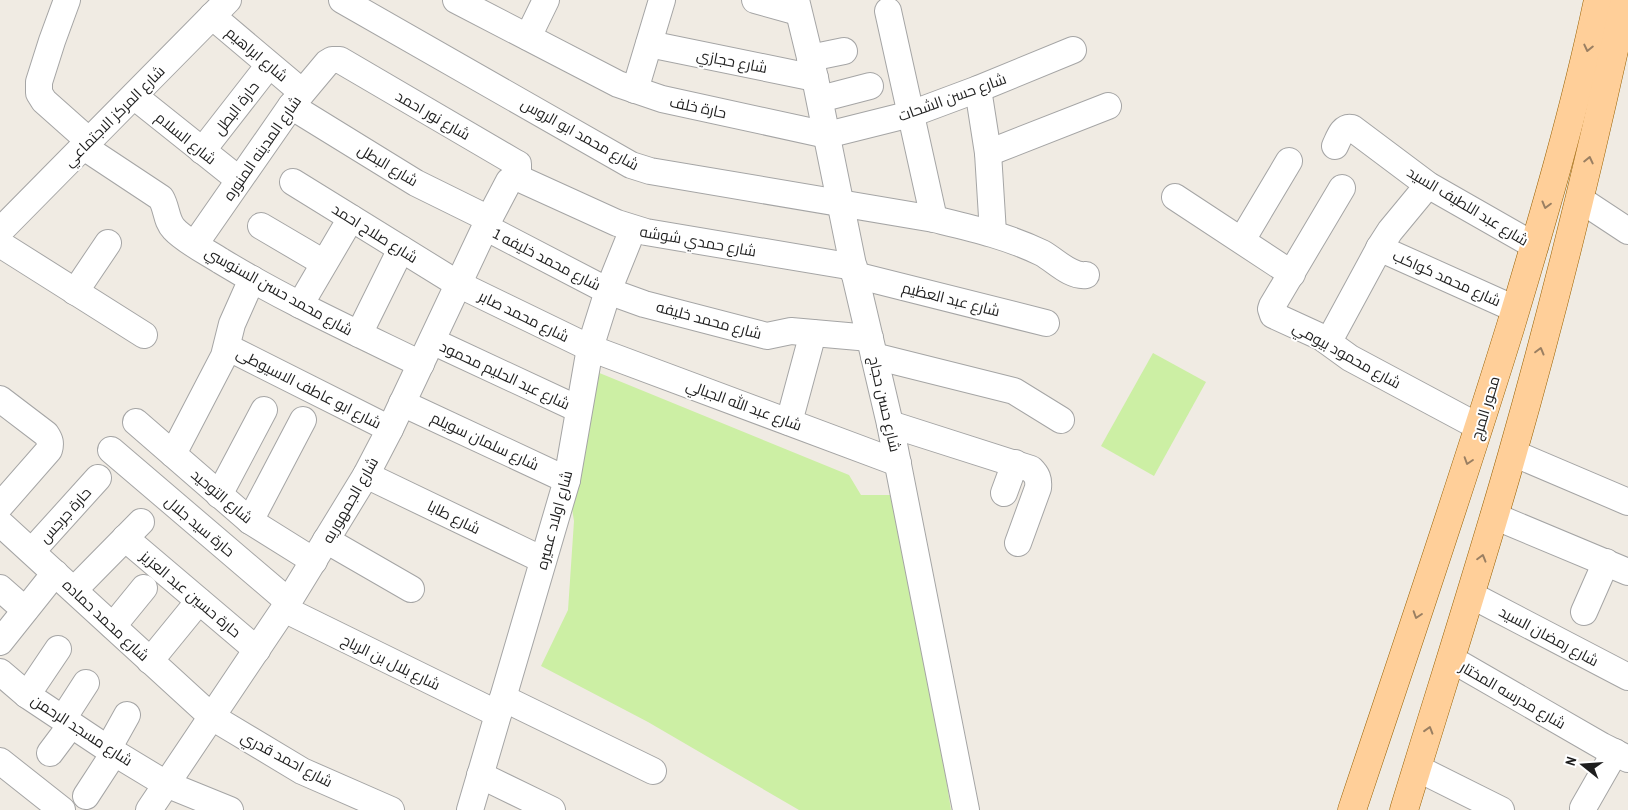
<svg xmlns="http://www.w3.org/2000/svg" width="1628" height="810" font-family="'Archivo Narrow',Cairo,sans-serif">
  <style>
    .grass { fill: #ccefa4 }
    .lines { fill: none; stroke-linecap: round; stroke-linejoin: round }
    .minor-casing { stroke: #a5a5a5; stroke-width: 28 }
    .major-casing { stroke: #986000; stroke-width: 29 }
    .minor { stroke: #fff; stroke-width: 26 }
    .major { stroke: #ffcf99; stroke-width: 28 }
    .oneway { stroke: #9a7f62 }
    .labels { text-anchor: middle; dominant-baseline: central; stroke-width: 4; stroke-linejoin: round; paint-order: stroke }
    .street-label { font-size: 15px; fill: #1e1e1e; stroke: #fff }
  </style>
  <rect width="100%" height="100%" fill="#f0ebe3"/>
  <!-- grass -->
  <g class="grass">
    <path d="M 1153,353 L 1206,382 L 1154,476 L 1101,446 Z"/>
    <path d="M 597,372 L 849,475 L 861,495 L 890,495 L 923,631 L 951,810 L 799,810 L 648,722 L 541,666 L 568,610 L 574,521 L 570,496 Z"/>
  </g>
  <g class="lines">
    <!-- minor casing -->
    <g class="minor-casing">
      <g id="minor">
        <path d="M 67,0 L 52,41 L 39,82 L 39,93 L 44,101 L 89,141"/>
        <path d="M 342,0 L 631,165 L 650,171 L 934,219 C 971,228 1007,236 1042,253 C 1055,260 1070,277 1086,275"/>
        <path d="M 456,0 L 618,84 L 662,99 L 827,135 L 911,114 L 978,89 L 1073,50"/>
        <path d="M 755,0 L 798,12"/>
        <path d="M 796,0 L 815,78 L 855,275 L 890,424 L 966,810"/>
        <path d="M 888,11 L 934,219"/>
        <path d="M 212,16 L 302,92"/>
        <path d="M 528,37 L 546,0"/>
        <path d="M 649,44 L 815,78"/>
        <path d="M 810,58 L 844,51"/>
        <path d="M 978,89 L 988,153 L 993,233"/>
        <path d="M 635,90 L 662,0"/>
        <path d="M 134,96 L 238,179"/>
        <path d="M 820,99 L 870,86"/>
        <path d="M 291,106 L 416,183 L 489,219"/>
        <path d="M 1335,146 C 1339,138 1342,126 1352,128 L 1428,185 L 1535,246"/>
        <path d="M 84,147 L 161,198 C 167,208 166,221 174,229 C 185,241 207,252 221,261 C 285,300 353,331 421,364"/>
        <path d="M 202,151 L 269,65"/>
        <path d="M 988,153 L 1108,106"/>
        <path d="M 293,182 L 458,284 L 590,348 L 898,463"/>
        <path d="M 1342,188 L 1272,306 L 1271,309 L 1273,315 L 1321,337 L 1350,358 L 1479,427"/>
        <path d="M 1175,197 L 1292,274"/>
        <path d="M 1581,200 L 1628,231"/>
        <path d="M 261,226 L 324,263"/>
        <path d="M 485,227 L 608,291 L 644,304 L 767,336 L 791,331 L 870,338"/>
        <path d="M 0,231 L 228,0"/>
        <path d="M 1242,240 L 1289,161"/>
        <path d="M 0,244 L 144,335"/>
        <path d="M 195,244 L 291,106 L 327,63 L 332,60 L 340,60 L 516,163 L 518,164 L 518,170 L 515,178"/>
        <path d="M 1379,248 L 1515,309"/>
        <path d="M 855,275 L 1046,323"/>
        <path d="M 75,292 L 108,243"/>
        <path d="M 300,305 L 351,218"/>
        <path d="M 359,334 L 401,249"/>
        <path d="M 432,341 L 578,409"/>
        <path d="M 1329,341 L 1381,245 L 1390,231 L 1428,185"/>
        <path d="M 227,347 L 390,429"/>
        <path d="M 874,356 L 1014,391 L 1061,420"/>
        <path d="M 0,399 L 46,434 C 50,440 51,443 49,450 L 0,506"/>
        <path d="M 402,403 L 567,480"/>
        <path d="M 136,422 L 250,521 L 314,561"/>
        <path d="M 789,422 L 813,333"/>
        <path d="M 890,424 L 1031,469 C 1037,475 1039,479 1038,488 L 1018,543"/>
        <path d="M 111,450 L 289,602"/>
        <path d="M 1513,453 L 1628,502"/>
        <path d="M 173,454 L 224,356 L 232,324 L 252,279"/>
        <path d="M 366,475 L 543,560"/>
        <path d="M 1004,493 L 1015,463"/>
        <path d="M 219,495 L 264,410"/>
        <path d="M 1494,516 L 1628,572"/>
        <path d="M 250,521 L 303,420"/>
        <path d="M 0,523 L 212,717 L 302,771 L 391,810"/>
        <path d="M 125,538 L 257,650"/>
        <path d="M 326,540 L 411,589"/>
        <path d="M 32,551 L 98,478"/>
        <path d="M 0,588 L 25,610"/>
        <path d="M 74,590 L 141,522"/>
        <path d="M 1471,595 L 1628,677"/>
        <path d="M 284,609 L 498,714"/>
        <path d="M 1584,612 L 1606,562"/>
        <path d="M 113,626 L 144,588"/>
        <path d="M 0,642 L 55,573"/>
        <path d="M 1451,659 L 1602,746 L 1628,759"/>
        <path d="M 150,661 L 199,601"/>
        <path d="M 0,672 L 27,695 L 108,749 L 166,784 L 230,810"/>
        <path d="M 27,695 L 58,649"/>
        <path d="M 503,698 L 653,771"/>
        <path d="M 65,721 L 66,714 L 86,683"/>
        <path d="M 108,749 L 127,715"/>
        <path d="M 50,753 L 71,725"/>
        <path d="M 0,761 L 62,810"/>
        <path d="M 1417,768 L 1501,810"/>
        <path d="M 480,775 L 552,810"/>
        <path d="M 86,796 L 114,753"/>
        <path d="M 1583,808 L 1615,752"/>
        <path d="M 149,810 L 284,609 L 366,475 L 390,429 L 489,219 L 509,181 L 518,178 L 617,223 L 646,232 L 854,267"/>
        <path d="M 470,810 L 567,480 L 590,348 L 608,291 L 633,229"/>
      </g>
    </g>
    <!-- major casing -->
    <g class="major-casing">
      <g id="major">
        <path d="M 1352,810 C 1406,648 1461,487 1511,325 C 1543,218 1575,110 1598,0"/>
        <path d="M 1404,810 C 1440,692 1478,574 1512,455 C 1555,304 1592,153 1625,0"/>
      </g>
    </g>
    <!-- minor -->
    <use href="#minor" class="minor"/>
    <!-- major -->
    <use href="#major" class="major"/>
  </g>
  <!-- one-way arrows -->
  <defs><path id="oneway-chevron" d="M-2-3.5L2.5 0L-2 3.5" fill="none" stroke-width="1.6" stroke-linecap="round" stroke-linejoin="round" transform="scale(1.25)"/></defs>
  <g class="oneway">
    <use href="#oneway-chevron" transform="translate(1588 48) rotate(103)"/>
    <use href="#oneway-chevron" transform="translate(1589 160) rotate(-77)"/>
    <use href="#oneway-chevron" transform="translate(1546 205) rotate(105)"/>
    <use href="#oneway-chevron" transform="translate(1540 351) rotate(-75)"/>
    <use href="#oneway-chevron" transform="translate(1468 461) rotate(108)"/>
    <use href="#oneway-chevron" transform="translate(1482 558) rotate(-74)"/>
    <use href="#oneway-chevron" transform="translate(1417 615) rotate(108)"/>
    <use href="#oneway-chevron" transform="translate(1429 730) rotate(-73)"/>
  </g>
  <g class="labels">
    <!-- street labels -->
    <g class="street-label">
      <text transform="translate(257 54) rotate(40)">شارع ابراهيم</text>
      <text transform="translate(732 61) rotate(11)">شارع حجازي</text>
      <text transform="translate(952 97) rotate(-20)">شارع حسن الشحات</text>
      <text transform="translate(698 107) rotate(12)">حارة خلف</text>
      <text transform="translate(236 108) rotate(-52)">حارة البطل</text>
      <text transform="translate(433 115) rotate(30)">شارع نور احمد</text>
      <text transform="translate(114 116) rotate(-45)">شارع المركز الاجتماعي</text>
      <text transform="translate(580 134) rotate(29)">شارع محمد ابو الروس</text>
      <text transform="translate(186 138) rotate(39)">شارع السلام</text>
      <text transform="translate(262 148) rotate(-55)">شارع المدينه المنوره</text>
      <text transform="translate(388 165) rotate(31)">شارع البطل</text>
      <text transform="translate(1468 206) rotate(31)">شارع عبد اللطيف السيد</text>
      <text transform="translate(375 233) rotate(32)">شارع صلاح احمد</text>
      <text transform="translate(698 241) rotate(10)">شارع حمدي شوشه</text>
      <text transform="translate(547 259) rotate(27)">شارع محمد خليفه 1</text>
      <text transform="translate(1447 278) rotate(24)">شارع محمد كواكب</text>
      <text transform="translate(279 291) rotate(29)">شارع محمد حسن السنوسي</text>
      <text transform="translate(951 299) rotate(14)">شارع عبد العظيم</text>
      <text transform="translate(524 316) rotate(26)">شارع محمد صابر</text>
      <text transform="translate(709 320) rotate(15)">شارع محمد خليفه</text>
      <text transform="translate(1347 355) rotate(29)">شارع محمود بيومي</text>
      <text transform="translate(505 375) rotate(25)">شارع عبد الحليم محمود</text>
      <text transform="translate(309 388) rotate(27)">شارع ابو عاطف الاسيوطى</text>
      <text transform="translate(885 404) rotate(77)">شارع حسن حجاج</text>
      <text transform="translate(744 405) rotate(20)">شارع عبد الله الجبالي</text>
      <text transform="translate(1485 408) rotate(-73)">محور المرج</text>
      <text transform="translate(485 441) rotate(25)">شارع سلمان سويلم</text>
      <text transform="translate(222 496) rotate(40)">شارع التوحيد</text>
      <text transform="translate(350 500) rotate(-60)">شارع الجمهوريه</text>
      <text transform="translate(65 515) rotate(-48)">حارة جرجس</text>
      <text transform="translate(454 517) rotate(26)">شارع طابا</text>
      <text transform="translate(554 520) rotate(-75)">شارع اولاد عميره</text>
      <text transform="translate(200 526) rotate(40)">حارة سيد جلال</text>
      <text transform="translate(191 594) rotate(40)">حارة حسين عبد العزيز</text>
      <text transform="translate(106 620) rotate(43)">شارع محمد حماده</text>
      <text transform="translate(1549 636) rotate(28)">شارع رمضان السيد</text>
      <text transform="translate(391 662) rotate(26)">شارع بلال بن الرباح</text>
      <text transform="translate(1513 695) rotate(30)">شارع مدرسه المختار</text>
      <text transform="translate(82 730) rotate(33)">شارع مسجد الرحمن</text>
      <text transform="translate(287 759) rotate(28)">شارع احمد قدري</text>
    </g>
  </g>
  <!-- north arrow -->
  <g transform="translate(1583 765) rotate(287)" stroke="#ffffff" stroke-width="4" paint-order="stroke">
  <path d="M0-4L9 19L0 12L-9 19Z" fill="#1e1e1e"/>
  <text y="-8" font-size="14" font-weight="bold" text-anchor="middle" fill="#1e1e1e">N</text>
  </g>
</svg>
